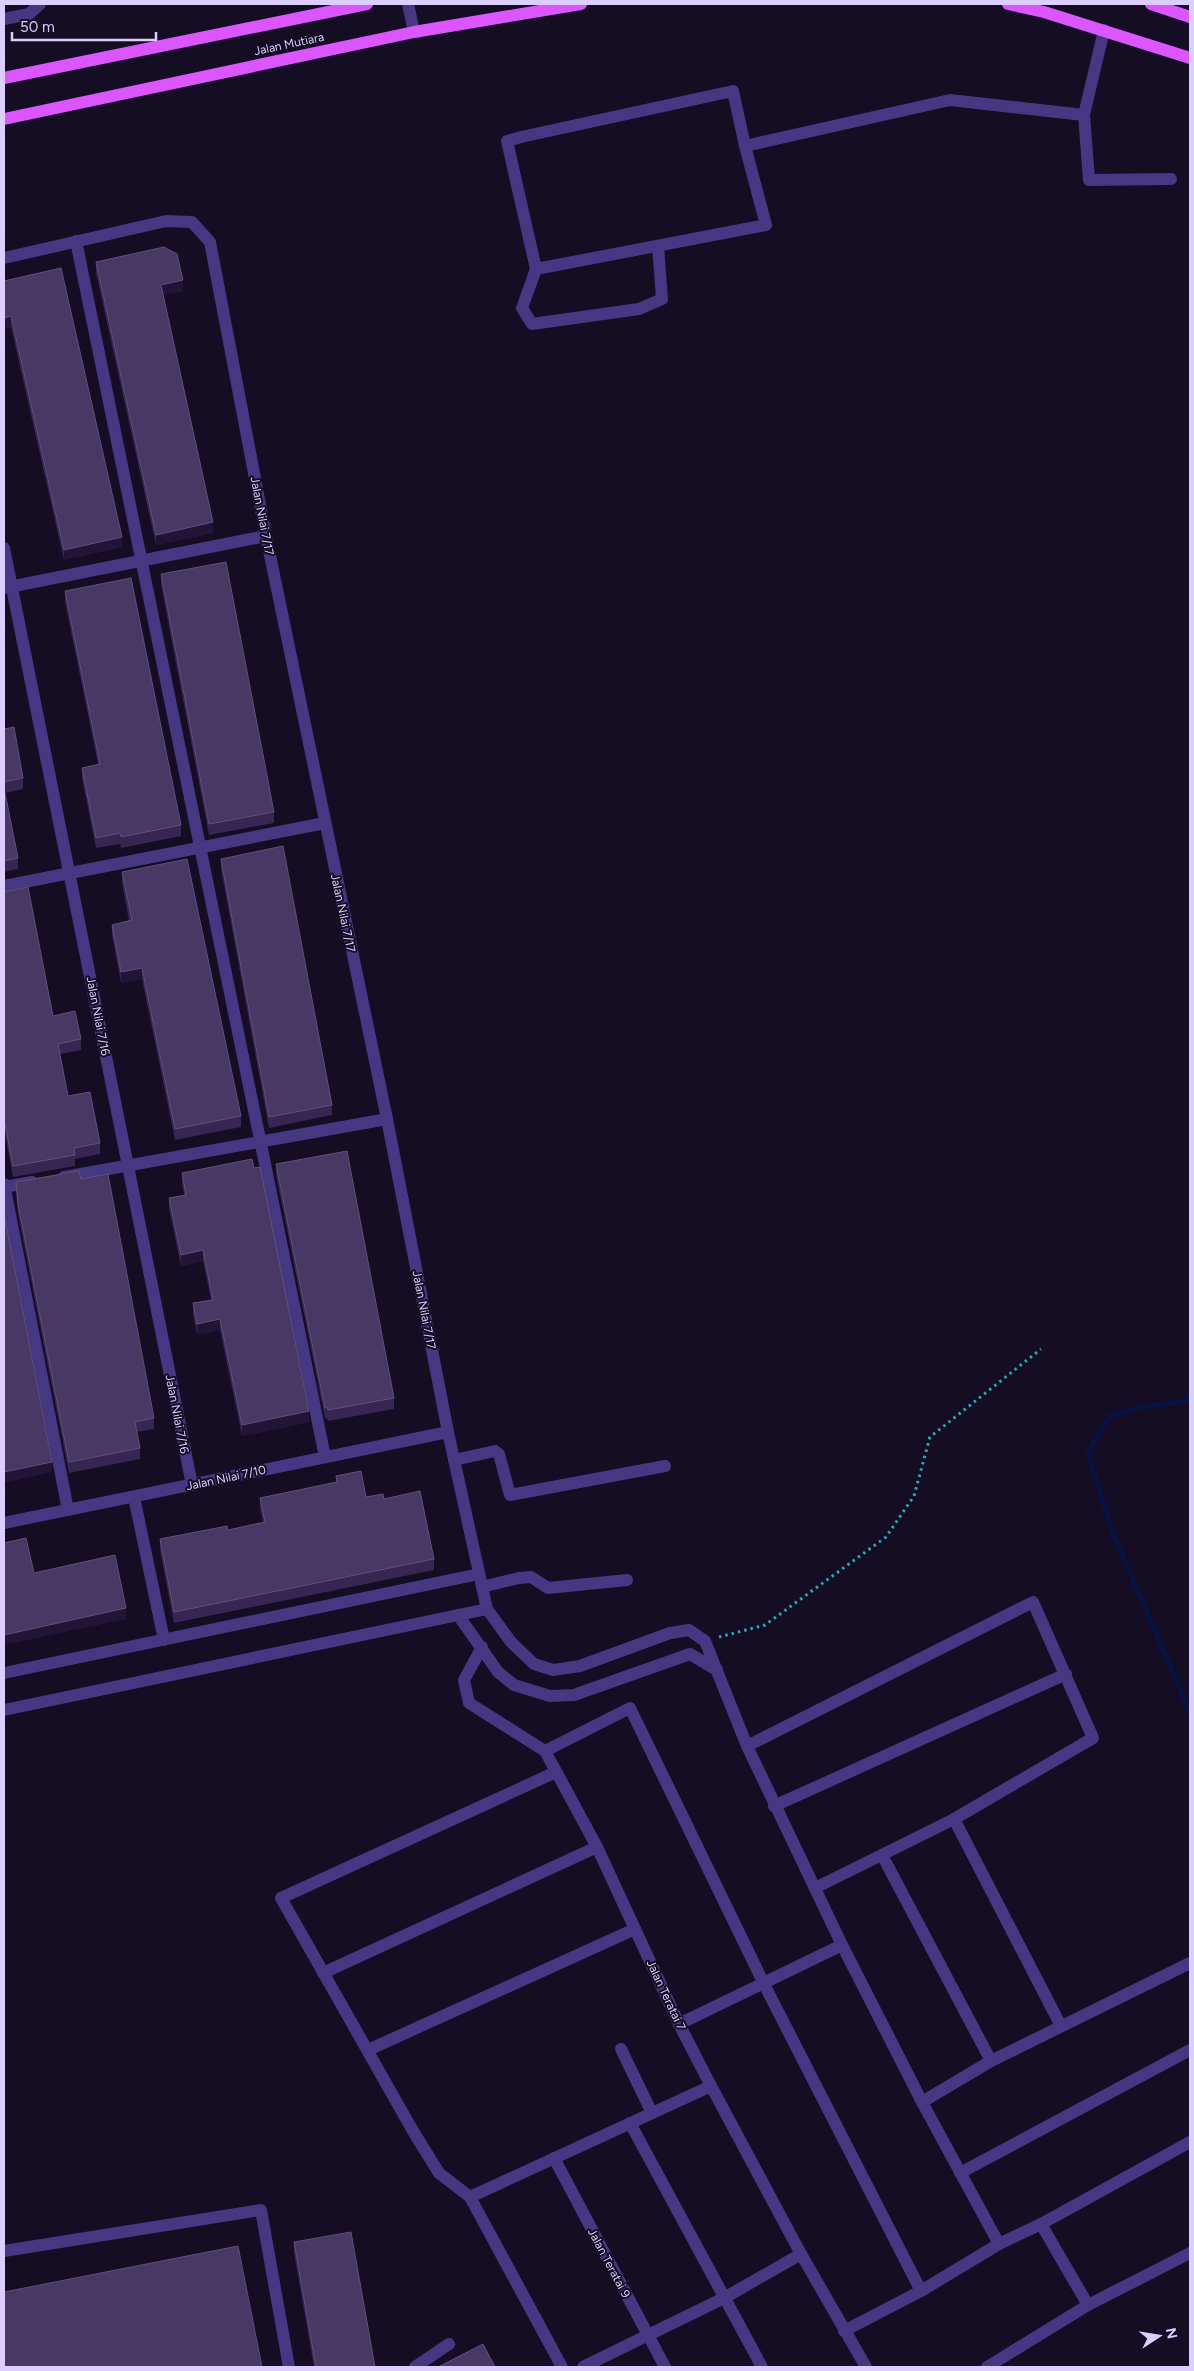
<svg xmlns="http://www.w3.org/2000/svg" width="1194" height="2371" font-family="Figtree,sans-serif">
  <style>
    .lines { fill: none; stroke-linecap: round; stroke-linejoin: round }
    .stream { stroke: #081341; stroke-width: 5.5 }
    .path { stroke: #2ba8b7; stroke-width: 3; stroke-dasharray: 2.5 4; stroke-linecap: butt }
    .minor { stroke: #463783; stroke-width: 12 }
    .major { stroke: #dc56ff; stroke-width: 12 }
    .wall { fill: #362651 }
    .shaded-wall { fill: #211437 }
    .building { fill: #473864; stroke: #5f507c }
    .labels { text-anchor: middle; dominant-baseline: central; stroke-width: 4; stroke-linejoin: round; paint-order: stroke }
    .street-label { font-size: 12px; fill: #dccfff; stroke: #140d23 }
  </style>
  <rect width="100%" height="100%" fill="#140d23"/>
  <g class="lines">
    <!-- stream -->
    <path class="stream" d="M 1190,1395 L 1186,1401 L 1141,1407 L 1109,1416 L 1088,1453 L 1113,1534 L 1190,1712"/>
    <!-- path -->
    <path class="path" d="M 719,1637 L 765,1625 L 886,1537 L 914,1496 L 930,1437 L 1041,1349"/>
    <!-- minor -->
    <g class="minor">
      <path d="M 408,4 L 414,32"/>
      <path d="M 4,19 L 29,14 L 40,4"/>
      <path d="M 1104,30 L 1084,115 L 1089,180 L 1171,179"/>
      <path d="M 745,146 L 766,225 L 536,269 L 507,141 L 521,137 L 733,91 L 745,146 L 950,100 L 1084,115"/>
      <path d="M 76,241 L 325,1457"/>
      <path d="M 4,258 L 166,221 L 192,222 L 210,242 L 266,536 L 387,1119 L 448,1432 L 487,1609 L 511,1642 L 534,1664 L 553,1670 L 580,1666 L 670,1633 L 689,1630 L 705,1641 L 747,1746 L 842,1945 L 922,2102 L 999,2244"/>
      <path d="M 536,269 L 522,308 L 532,324 L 639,309 L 662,299 L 658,246"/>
      <path d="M 4,548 L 192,1485"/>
      <path d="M 4,588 L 266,536"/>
      <path d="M 4,886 L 325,823"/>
      <path d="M 64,1177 L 387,1119"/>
      <path d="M 4,1184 L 68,1510"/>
      <path d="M 4,1187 L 32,1182"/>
      <path d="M 454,1460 L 495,1451 L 499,1454 L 510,1495 L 665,1466"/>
      <path d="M 134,1497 L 164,1640"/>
      <path d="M 4,1523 L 448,1432"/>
      <path d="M 482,1587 L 519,1578 L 531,1577 L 548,1588 L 627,1580"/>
      <path d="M 458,1615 L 498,1672 L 514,1685 L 550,1696 L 574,1695 L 690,1654 L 717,1670"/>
      <path d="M 482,1647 L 464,1680 L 469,1703 L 545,1751 L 597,1847 L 679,2024 L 711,2086 L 801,2254 L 866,2367"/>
      <path d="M 4,1673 L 479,1574"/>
      <path d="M 4,1710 L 487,1609"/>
      <path d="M 747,1746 L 1033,1602 L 1093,1738 L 954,1819 L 815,1888"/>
      <path d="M 545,1751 L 630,1708 L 764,1984 L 921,2291"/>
      <path d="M 556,1772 L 281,1898 L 413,2131 L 439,2173 L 470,2197 L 562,2367"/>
      <path d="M 774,1806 L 1066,1674"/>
      <path d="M 954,1819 L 1061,2026"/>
      <path d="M 882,1855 L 991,2061"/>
      <path d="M 323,1973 L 597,1847"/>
      <path d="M 679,2024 L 842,1945"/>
      <path d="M 621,2049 L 652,2113"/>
      <path d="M 368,2050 L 635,1929"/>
      <path d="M 922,2102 L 991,2061 L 1190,1963"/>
      <path d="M 630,2123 L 762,2367"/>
      <path d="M 554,2158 L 665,2367"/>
      <path d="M 960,2173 L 1190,2050"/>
      <path d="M 470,2197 L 711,2086"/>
      <path d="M 1041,2224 L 1088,2305"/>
      <path d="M 4,2251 L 261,2210 L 289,2367"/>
      <path d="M 844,2331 L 921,2291 L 999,2244 L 1041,2224 L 1190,2142"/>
      <path d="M 415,2367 L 449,2344"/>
      <path d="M 583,2367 L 724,2298 L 801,2254"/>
      <path d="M 987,2367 L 1088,2305 L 1190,2253"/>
    </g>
    <!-- major -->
    <g class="major">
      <path d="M 1008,4 L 1044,12 L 1190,58"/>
      <path d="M 1151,4 L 1190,17"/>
      <path d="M 4,78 L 367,4"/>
      <path d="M 4,119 L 414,32 L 581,4"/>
    </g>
  </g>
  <!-- wall -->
  <g class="wall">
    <path d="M 96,262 L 183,291 L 163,295 L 213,533 L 156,545 L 96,273 Z"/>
    <path d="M 4,281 L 122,547 L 64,560 L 11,327 L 4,329 Z"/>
    <path d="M 161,574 L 274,812 L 274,823 L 209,835 L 161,585 Z"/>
    <path d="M 65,591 L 181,825 L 181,836 L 121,848 L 120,844 L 96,848 L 82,778 L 82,768 L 98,764 L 65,602 Z"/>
    <path d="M 4,729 L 23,778 L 23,789 L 5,793 L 18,858 L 18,869 L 4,872 Z"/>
    <path d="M 221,859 L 332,1105 L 332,1115 L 269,1128 L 221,869 Z"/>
    <path d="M 122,872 L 241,1116 L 241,1127 L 175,1140 L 142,979 L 121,983 L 112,935 L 112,925 L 129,921 L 122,883 Z"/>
    <path d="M 4,892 L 53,1016 L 81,1039 L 81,1050 L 60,1054 L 68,1096 L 100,1143 L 100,1154 L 75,1159 L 75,1166 L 13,1177 L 4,1129 Z"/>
    <path d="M 276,1164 L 394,1398 L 394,1409 L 328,1421 L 327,1418 L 325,1418 L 276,1175 Z"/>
    <path d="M 182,1173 L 309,1422 L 242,1436 L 220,1330 L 197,1335 L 193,1314 L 193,1303 L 211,1300 L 203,1261 L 181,1266 L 169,1209 L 169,1198 L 184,1195 L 182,1184 Z"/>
    <path d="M 81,1179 L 154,1418 L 154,1429 L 137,1432 L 140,1448 L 140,1459 L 69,1473 L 18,1214 L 16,1193 L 16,1182 Z"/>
    <path d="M 336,1476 L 366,1497 L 384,1499 L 434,1559 L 434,1570 L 174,1623 L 160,1550 L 160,1539 L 228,1530 L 263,1522 L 260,1508 L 260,1498 L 336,1482 Z"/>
    <path d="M 294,2242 L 375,2367 L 314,2367 L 294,2253 Z"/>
  </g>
  <!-- shaded-wall -->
  <g class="shaded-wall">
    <path d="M 183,280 L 183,291 L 161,296 L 161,285 Z"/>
    <path d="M 11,316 L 11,327 L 4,329 L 4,318 Z"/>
    <path d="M 213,522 L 213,533 L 156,545 L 156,535 Z"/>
    <path d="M 122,537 L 122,547 L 64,560 L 64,550 Z"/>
    <path d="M 142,968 L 142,979 L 121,983 L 121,972 Z"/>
    <path d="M 203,1250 L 203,1261 L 181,1266 L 181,1255 Z"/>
    <path d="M 220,1319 L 220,1330 L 197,1335 L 197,1324 Z"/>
    <path d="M 309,1411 L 309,1422 L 242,1436 L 242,1425 Z"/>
    <path d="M 52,1462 L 52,1472 L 4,1483 L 4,1472 Z"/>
    <path d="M 126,1608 L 126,1619 L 4,1645 L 4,1635 Z"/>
  </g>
  <!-- building -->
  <g class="building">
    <path d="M 164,247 L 177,254 L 183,280 L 161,285 L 213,522 L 156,535 L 96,262 Z"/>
    <path d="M 61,268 L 122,537 L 64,550 L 11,316 L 4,318 L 4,281 Z"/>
    <path d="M 226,562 L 274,812 L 209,824 L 161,574 Z"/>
    <path d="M 131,578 L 181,825 L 121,837 L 120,833 L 96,838 L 82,768 L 100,764 L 65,591 Z"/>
    <path d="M 14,727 L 23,778 L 4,782 L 4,729 Z"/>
    <path d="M 4,788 L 18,858 L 4,861 Z"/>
    <path d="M 283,846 L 332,1105 L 269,1117 L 221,859 Z"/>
    <path d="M 187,859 L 241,1116 L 175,1129 L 142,968 L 121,972 L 112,925 L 132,920 L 122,872 Z"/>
    <path d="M 28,887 L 53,1016 L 75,1011 L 81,1039 L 58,1044 L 68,1096 L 90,1092 L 100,1143 L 74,1148 L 75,1155 L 13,1166 L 4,1118 L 4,892 Z"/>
    <path d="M 347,1151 L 394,1398 L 328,1410 L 327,1407 L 325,1408 L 276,1164 Z"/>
    <path d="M 252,1159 L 254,1168 L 260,1167 L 309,1411 L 242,1425 L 220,1319 L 197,1324 L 193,1303 L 213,1300 L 203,1250 L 181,1255 L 169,1198 L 186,1195 L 182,1173 Z"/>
    <path d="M 79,1171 L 81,1179 L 108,1174 L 154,1418 L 135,1422 L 140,1448 L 69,1462 L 18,1204 L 16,1182 Z"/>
    <path d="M 4,1214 L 52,1462 L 4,1472 Z"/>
    <path d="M 361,1471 L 366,1497 L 383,1494 L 384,1499 L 420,1491 L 434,1559 L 174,1612 L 160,1539 L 227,1526 L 228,1530 L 265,1522 L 260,1498 L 337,1482 L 336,1476 Z"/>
    <path d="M 26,1538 L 34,1573 L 115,1555 L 126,1608 L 4,1635 L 4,1543 Z"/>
    <path d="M 351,2232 L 375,2367 L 316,2367 L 294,2242 Z"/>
    <path d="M 238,2246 L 262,2367 L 4,2367 L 4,2292 Z"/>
    <path d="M 483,2344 L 495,2367 L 438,2367 Z"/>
  </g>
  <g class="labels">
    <!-- street labels -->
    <g class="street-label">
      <text transform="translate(289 44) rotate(-12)">Jalan Mutiara</text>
      <text transform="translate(262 516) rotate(79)">Jalan Nilai 7/17</text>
      <text transform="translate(343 913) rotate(78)">Jalan Nilai 7/17</text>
      <text transform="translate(98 1016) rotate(79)">Jalan Nilai 7/16</text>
      <text transform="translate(424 1310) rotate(79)">Jalan Nilai 7/17</text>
      <text transform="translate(177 1414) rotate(79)">Jalan Nilai 7/16</text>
      <text transform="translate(226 1478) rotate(-12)">Jalan Nilai 7/10</text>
      <text transform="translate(666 1995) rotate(65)">Jalan Teratai 7</text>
      <text transform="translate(609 2263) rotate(62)">Jalan Teratai 9</text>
    </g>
  </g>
  <!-- border -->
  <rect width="1194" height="2371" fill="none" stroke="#dccfff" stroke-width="10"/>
  <!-- north arrow -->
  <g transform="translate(1159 2336) rotate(78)" stroke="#140d23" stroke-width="4" paint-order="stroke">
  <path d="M0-4L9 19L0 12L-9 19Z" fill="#dccfff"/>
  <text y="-8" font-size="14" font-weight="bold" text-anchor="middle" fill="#dccfff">N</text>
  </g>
  <!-- scale -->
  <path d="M12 32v8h144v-8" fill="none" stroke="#dccfff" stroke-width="2.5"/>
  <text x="20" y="32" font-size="15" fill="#dccfff" stroke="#140d23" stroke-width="4" paint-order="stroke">50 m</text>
</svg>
